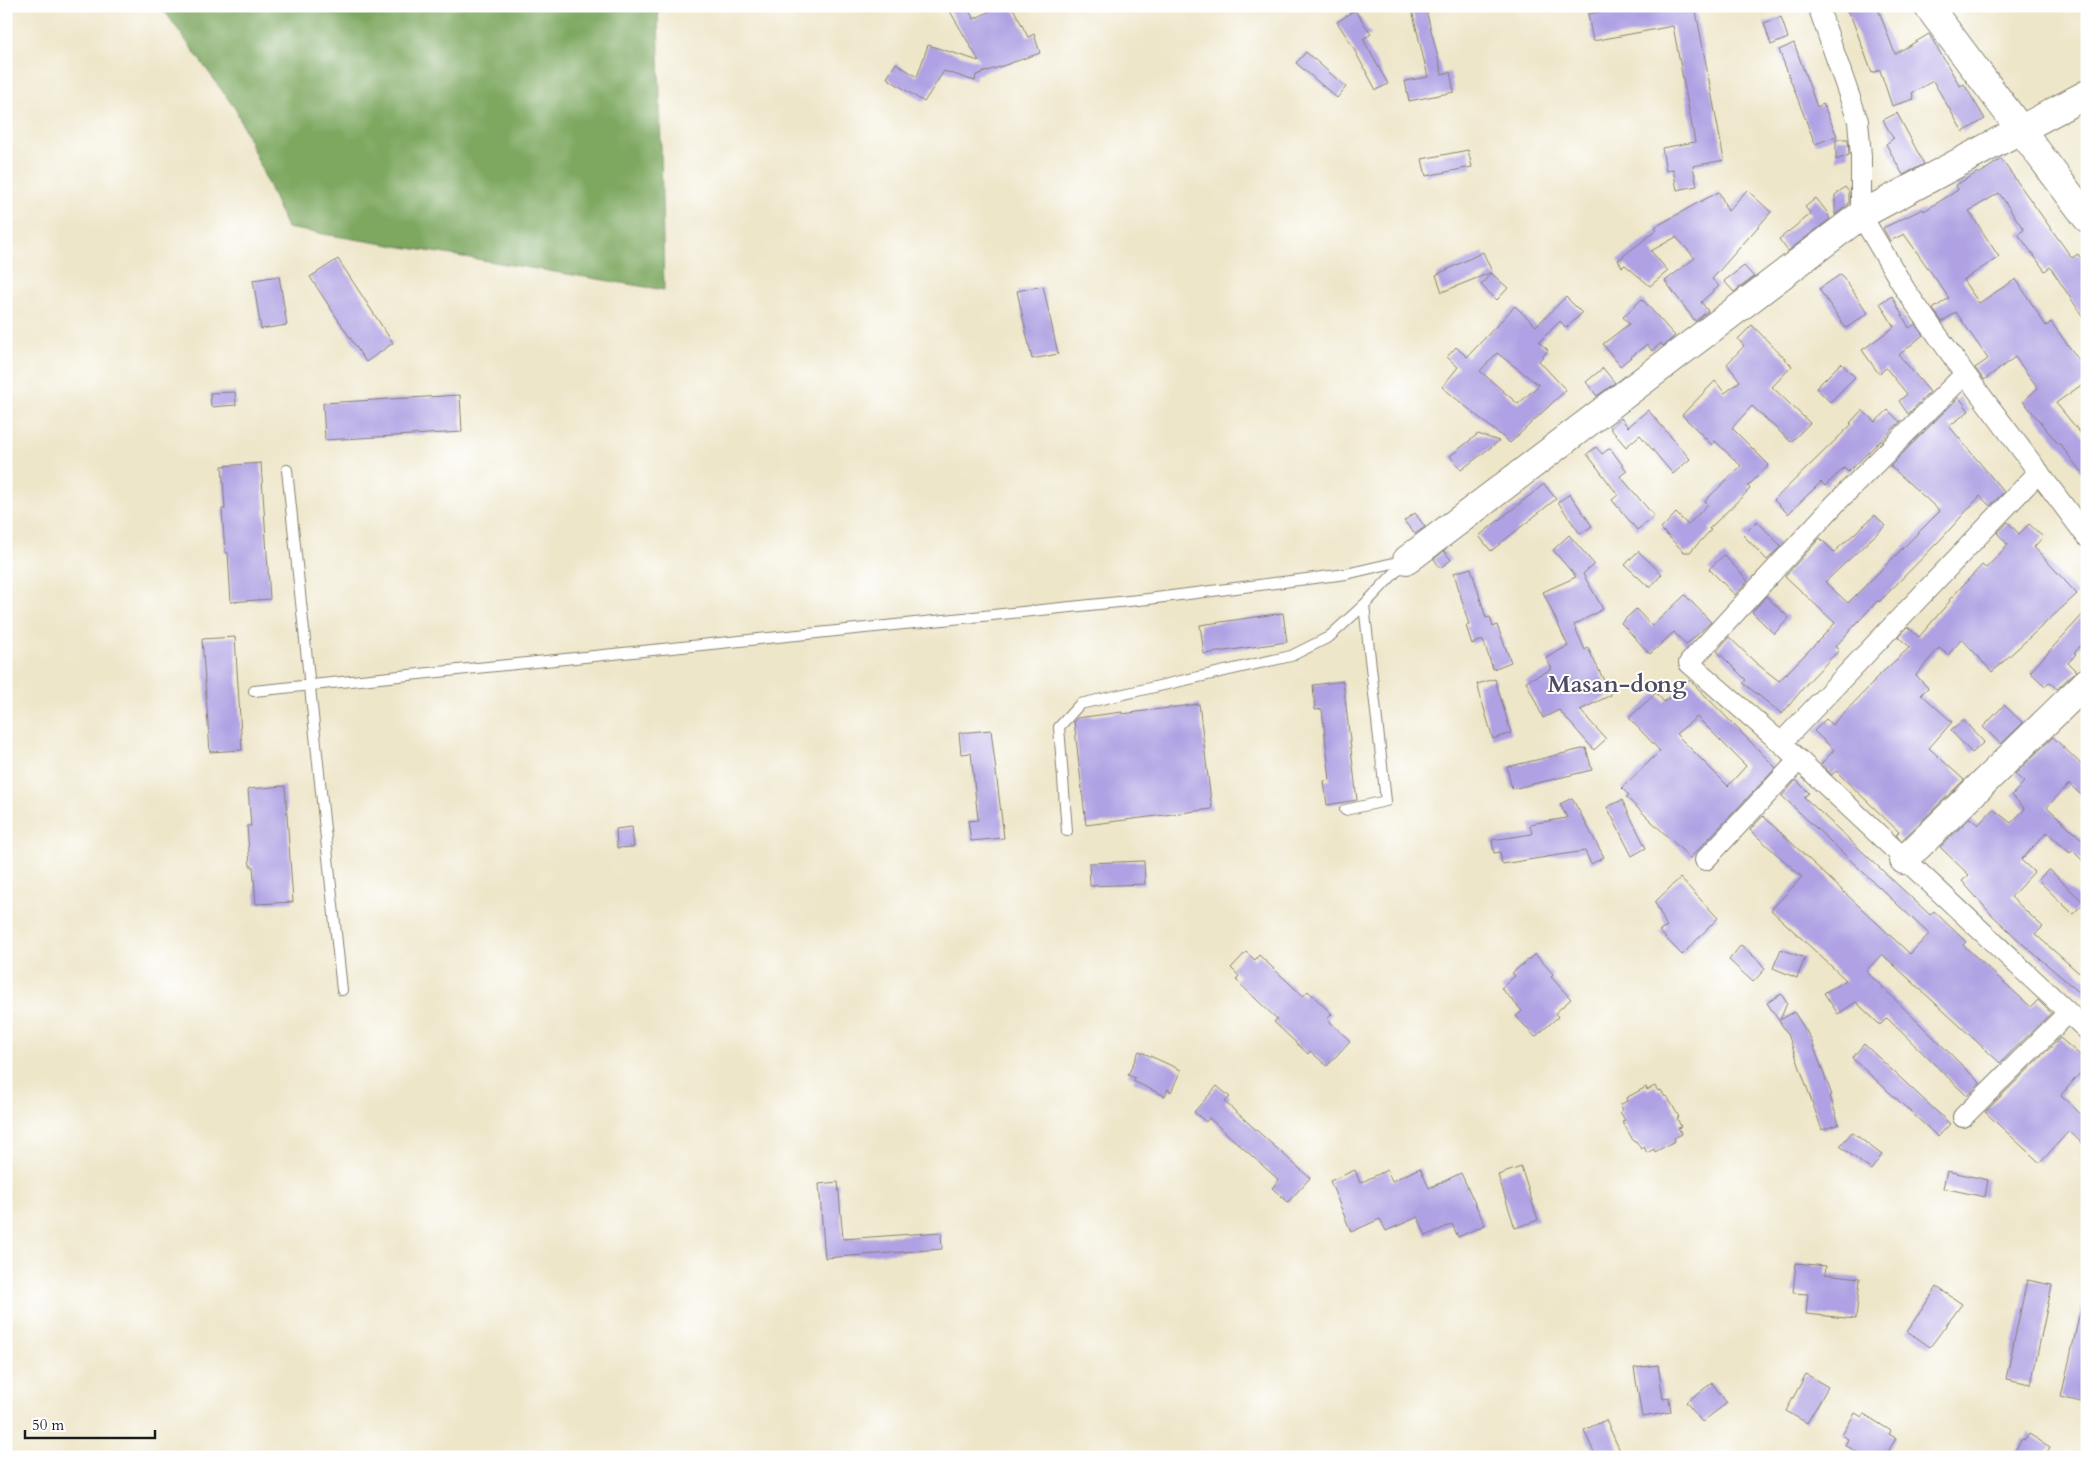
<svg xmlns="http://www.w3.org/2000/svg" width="2093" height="1463" font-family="Cardo,serif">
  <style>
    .forest { fill: #7ea860; stroke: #4d623e }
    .building { fill: #afa1e3; fill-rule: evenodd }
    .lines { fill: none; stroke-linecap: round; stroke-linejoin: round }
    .lane-casing { stroke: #858172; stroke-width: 12 }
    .street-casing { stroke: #858172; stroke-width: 22 }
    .secondary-casing { stroke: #858172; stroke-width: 30 }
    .lane { stroke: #fff; stroke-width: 10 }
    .street { stroke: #fff; stroke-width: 20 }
    .secondary { stroke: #fff; stroke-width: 28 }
    .labels { text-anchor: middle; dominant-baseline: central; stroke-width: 4; stroke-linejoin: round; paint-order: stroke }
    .quarter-label { font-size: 24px; font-weight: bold; fill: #4f4b62; stroke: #fff }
  </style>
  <rect width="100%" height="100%" fill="#fff"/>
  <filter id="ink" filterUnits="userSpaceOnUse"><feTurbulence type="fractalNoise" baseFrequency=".02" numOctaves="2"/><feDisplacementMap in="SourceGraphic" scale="10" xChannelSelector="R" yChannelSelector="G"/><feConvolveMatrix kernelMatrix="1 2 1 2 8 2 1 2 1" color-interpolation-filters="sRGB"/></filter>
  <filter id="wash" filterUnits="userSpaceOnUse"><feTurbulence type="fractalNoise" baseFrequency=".0096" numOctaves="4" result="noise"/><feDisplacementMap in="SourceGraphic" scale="20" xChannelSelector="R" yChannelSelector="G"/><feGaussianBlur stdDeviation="1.12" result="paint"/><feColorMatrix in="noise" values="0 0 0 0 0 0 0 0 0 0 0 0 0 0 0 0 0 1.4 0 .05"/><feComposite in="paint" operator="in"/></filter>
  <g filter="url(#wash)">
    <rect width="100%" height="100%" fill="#eee6c9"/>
    <!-- forest -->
    <path class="forest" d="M 161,6 L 658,6 L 664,290 L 287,228 L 236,110 Z"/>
    <g id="blocks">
      <!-- building -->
      <g class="building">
        <path d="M 947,6 L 966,6 L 974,19 L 1000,6 L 1012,6 L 1028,37 L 1034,34 L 1040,53 L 976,75 L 975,81 L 944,71 L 924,102 L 887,78 L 896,63 L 917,77 L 928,45 L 979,61 Z"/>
        <path d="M 1411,6 L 1425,6 L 1442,74 L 1450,72 L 1454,92 L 1409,101 L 1405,81 L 1428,77 Z"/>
        <path d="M 1632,6 L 1695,6 L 1724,160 L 1693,166 L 1697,186 L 1677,190 L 1673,169 L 1666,171 L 1662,148 L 1695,142 L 1673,26 L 1593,41 L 1588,14 Z"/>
        <path d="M 1844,6 L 1877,6 L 1895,54 L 1929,34 L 1960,86 L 1964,84 L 1985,119 L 1963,132 L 1933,81 L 1912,93 L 1914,99 L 1892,106 L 1880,70 L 1872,73 L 1852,19 Z"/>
        <path d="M 1355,10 L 1371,34 L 1363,39 L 1388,84 L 1376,90 L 1350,42 L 1337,22 Z"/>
        <path d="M 1781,17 L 1788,38 L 1771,45 L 1764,23 Z"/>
        <path d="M 1794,43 L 1817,107 L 1823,104 L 1837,136 L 1815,144 L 1779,50 Z"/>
        <path d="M 1306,52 L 1346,87 L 1337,98 L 1296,63 Z"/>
        <path d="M 1897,113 L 1924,164 L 1903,175 L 1886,144 L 1894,138 L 1893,138 L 1883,120 Z"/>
        <path d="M 1836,139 L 1848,139 L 1849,155 L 1836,160 Z"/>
        <path d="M 1468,150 L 1472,167 L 1426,176 L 1422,159 Z"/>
        <path d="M 2001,159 L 2072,258 L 2078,254 L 2087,267 L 2087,323 L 2050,267 L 2045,271 L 2018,234 L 2024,230 L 1999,193 L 1969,211 L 1999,257 L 1963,280 L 1979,303 L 2016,279 L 2046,326 L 2051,322 L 2087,371 L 2087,381 L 2056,403 L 2087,441 L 2087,480 L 2060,444 L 2059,445 L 2023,401 L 2038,388 L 2015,357 L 1984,380 L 1975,368 L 1988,359 L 1956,312 L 1942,322 L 1933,309 L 1949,298 L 1904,234 L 1890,241 L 1883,228 L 1923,209 L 1924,211 L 1958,190 L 1956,185 L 1978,172 L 1979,174 Z"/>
        <path d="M 1845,187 L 1849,192 L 1849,204 L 1835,215 L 1835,195 Z"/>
        <path d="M 1747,190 L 1771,212 L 1712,279 L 1719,286 L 1701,302 L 1708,311 L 1695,321 L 1665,281 L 1695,258 L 1676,237 L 1651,251 L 1668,271 L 1650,286 L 1625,265 L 1622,267 L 1618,260 L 1657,230 L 1655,227 L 1694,205 L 1719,192 L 1728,211 Z"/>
        <path d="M 1816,198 L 1827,212 L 1830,219 L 1788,251 L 1779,239 L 1811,214 L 1805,207 Z"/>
        <path d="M 1483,252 L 1492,272 L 1442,292 L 1436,275 Z"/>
        <path d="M 338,259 L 393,343 L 366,362 L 310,277 Z"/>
        <path d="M 1744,266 L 1754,277 L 1734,292 L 1724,281 Z"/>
        <path d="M 1491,273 L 1508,288 L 1497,300 L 1481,285 Z"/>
        <path d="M 1841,274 L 1868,313 L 1846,328 L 1819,289 Z"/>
        <path d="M 279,276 L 287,325 L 261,329 L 253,280 Z"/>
        <path d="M 1043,286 L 1058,354 L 1032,359 L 1017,291 Z"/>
        <path d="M 1892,296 L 1909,328 L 1915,324 L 1923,335 L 1899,355 L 1930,392 L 1908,414 L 1899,401 L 1907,394 L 1886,368 L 1879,374 L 1862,350 L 1894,327 L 1880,303 Z"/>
        <path d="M 1566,297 L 1582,313 L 1566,328 L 1560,321 L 1539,342 L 1548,350 L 1539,361 L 1566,390 L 1510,443 L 1442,387 L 1458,367 L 1447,357 L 1456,347 L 1467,357 L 1515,306 L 1536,326 ZM 1497,353 L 1539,385 L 1518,404 L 1480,371 Z"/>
        <path d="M 1642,299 L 1675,336 L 1663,346 L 1661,343 L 1652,351 L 1647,344 L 1620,366 L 1603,344 L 1629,324 L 1623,317 Z"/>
        <path d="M 1752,325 L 1792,366 L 1772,387 L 1810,423 L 1791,442 L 1752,406 L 1732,428 L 1769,465 L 1748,486 L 1750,489 L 1709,529 L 1711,530 L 1690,552 L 1684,552 L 1661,529 L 1676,513 L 1688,525 L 1708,504 L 1705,501 L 1741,466 L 1715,441 L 1712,445 L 1682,415 L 1715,381 L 1725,393 L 1740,381 L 1727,364 L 1744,346 L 1738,339 Z"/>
        <path d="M 1841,363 L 1855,377 L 1830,402 L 1816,388 Z"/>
        <path d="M 1603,368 L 1615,383 L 1597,396 L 1586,382 Z"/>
        <path d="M 235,392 L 236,405 L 211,407 L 210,393 Z"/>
        <path d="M 460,395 L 462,432 L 325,440 L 323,403 Z"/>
        <path d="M 1959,397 L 1969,411 L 1949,426 L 2004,492 L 1990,506 L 1980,496 L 1942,538 L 1879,602 L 1878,600 L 1835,647 L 1839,650 L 1809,681 L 1782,714 L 1743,683 L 1746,680 L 1717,651 L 1729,637 L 1756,663 L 1779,681 L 1823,636 L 1835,623 L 1785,576 L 1820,538 L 1834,552 L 1875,515 L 1885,526 L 1825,582 L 1848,603 L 1940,511 L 1890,466 Z"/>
        <path d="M 1648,410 L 1690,459 L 1673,474 L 1640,435 L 1626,447 L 1610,428 L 1621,418 L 1628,427 Z"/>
        <path d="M 1862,410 L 1875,422 L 1888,410 L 1900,422 L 1902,420 L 1848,472 L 1844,468 L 1825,486 L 1821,482 L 1788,514 L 1774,500 L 1852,424 L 1850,423 Z"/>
        <path d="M 1478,434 L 1499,441 L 1461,470 L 1450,456 Z"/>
        <path d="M 1596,447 L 1602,454 L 1610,448 L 1627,471 L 1620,476 L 1654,516 L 1637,530 L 1612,500 L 1618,495 L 1587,454 Z"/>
        <path d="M 261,463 L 270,599 L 231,602 L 228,553 L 225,553 L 222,509 L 225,509 L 222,466 Z"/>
        <path d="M 1544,484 L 1556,499 L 1491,551 L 1479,536 Z"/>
        <path d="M 1570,494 L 1592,526 L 1580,534 L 1558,502 Z"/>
        <path d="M 1415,513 L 1425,527 L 1415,534 L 1404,521 Z"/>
        <path d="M 1757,521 L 1781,546 L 1767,560 L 1743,535 Z"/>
        <path d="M 2008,522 L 2019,534 L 2029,524 L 2043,537 L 2034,547 L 2077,594 L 1992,672 L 1962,639 L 1948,655 L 1939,648 L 1916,675 L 1928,688 L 1921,694 L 1952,722 L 1929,748 L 1964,780 L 1902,840 L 1896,835 L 1899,832 L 1836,771 L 1832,775 L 1821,764 L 1834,750 L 1814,731 L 1826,719 L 1832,725 L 1875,681 L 1874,680 L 1910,647 L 1898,637 L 1908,627 L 1919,637 L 1950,601 L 1949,600 L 1982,565 L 1986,568 L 2008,545 L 1997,533 Z"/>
        <path d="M 1569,535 L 1594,564 L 1583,574 L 1603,609 L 1574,625 L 1585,650 L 1588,648 L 1611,695 L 1580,710 L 1606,739 L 1594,750 L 1559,710 L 1543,718 L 1526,681 L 1552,669 L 1546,658 L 1568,646 L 1543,592 L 1576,577 L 1553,550 Z"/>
        <path d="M 1444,551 L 1451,560 L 1440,568 L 1434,559 Z"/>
        <path d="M 1638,551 L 1662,574 L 1650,588 L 1625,565 Z"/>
        <path d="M 1724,555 L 1748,581 L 1735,595 L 1709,569 Z"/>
        <path d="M 1471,568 L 1486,618 L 1490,617 L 1493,627 L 1497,625 L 1511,662 L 1493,669 L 1483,640 L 1472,644 L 1466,626 L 1469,625 L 1454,573 Z"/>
        <path d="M 1685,595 L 1711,622 L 1686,645 L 1674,632 L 1650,654 L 1621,623 L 1636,609 L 1652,626 Z"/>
        <path d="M 1766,596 L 1789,618 L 1774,634 L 1752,612 Z"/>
        <path d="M 2087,610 L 2087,639 L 2074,653 L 2076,654 L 2068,663 L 2076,671 L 2057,689 L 2049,682 L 2045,686 L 2030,672 Z"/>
        <path d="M 1283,613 L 1287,642 L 1204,654 L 1200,625 Z"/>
        <path d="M 235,637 L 242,750 L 210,752 L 202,639 Z"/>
        <path d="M 1495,679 L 1511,733 L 1493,739 L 1477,684 Z"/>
        <path d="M 1690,680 L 1776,768 L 1690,858 L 1626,797 L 1629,796 L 1622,788 L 1660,751 L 1629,718 L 1656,693 L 1664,702 ZM 1697,717 L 1746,766 L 1728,786 L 1676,734 Z"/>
        <path d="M 1343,681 L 1357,800 L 1327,805 L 1324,781 L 1330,780 L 1322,709 L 1315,710 L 1313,685 Z"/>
        <path d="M 1199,704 L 1212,809 L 1086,825 L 1074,721 L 1077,718 L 1122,712 L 1122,714 Z"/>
        <path d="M 2004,705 L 2023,723 L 2001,744 L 1983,727 Z"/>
        <path d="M 1963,720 L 1984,742 L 1972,753 L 1951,731 Z"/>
        <path d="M 991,730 L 1004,838 L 971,841 L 968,821 L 978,820 L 971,753 L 961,754 L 959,733 Z"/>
        <path d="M 2053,737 L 2087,770 L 2087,800 L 2069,784 L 2047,807 L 2087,844 L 2087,865 L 2072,850 L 2070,853 L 2047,832 L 2021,860 L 2034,872 L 2011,897 L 2043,927 L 2035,934 L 2087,980 L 2087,999 L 2025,946 L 1990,913 L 1962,881 L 1969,875 L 1940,847 L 1970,818 L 1978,825 L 1993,809 L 2011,823 L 2025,809 L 2012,795 L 2024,782 L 2015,774 Z"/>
        <path d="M 1586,748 L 1592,770 L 1512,789 L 1507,767 Z"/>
        <path d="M 1796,780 L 1809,793 L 1804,797 L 1930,915 L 1934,911 L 1966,942 L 1963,945 L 2031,1007 L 2038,1000 L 2051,1013 L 2000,1063 L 1882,954 L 1866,971 L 1980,1083 L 1967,1096 L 1887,1018 L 1880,1025 L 1856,1002 L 1838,1014 L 1824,993 L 1846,980 L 1771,910 L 1802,877 L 1750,830 L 1763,816 L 1910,954 L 1929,934 L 1782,796 Z"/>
        <path d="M 285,786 L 293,902 L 256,904 L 253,866 L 250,866 L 247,826 L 251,826 L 248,789 Z"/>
        <path d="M 1572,798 L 1604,857 L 1591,864 L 1585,851 L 1502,864 L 1500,852 L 1494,853 L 1492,840 L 1532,834 L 1530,824 L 1567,818 L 1560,804 Z"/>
        <path d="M 1622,800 L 1646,848 L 1632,856 L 1607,807 Z"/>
        <path d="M 632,827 L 634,847 L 617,848 L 616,829 Z"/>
        <path d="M 1144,861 L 1145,884 L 1090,886 L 1089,863 Z"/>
        <path d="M 2049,869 L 2084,903 L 2073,914 L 2038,880 Z"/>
        <path d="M 1680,878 L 1718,918 L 1682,955 L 1659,931 L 1667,927 L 1655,902 Z"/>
        <path d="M 1741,945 L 1760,962 L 1765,969 L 1753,982 L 1729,960 Z"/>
        <path d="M 1781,949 L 1805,958 L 1797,978 L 1773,968 Z"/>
        <path d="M 1246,952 L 1255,960 L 1259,955 L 1303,996 L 1308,991 L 1332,1014 L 1327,1019 L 1350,1041 L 1327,1066 L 1310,1051 L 1308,1054 L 1274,1022 L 1277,1019 L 1236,980 L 1239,976 L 1231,968 Z"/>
        <path d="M 1535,954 L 1553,974 L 1551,977 L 1571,999 L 1555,1013 L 1558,1017 L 1535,1037 L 1516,1016 L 1522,1011 L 1501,988 L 1515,976 L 1512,973 Z"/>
        <path d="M 1781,994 L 1787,1003 L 1780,1020 L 1794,1012 L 1810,1037 L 1832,1095 L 1830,1096 L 1839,1124 L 1822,1130 L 1788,1034 L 1767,1003 Z"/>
        <path d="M 2060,1038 L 2087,1061 L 2087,1065 L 2061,1095 L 2087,1120 L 2087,1148 L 2069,1131 L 2040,1163 L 1985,1112 Z"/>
        <path d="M 1864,1044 L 1950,1124 L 1938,1137 L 1852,1058 Z"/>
        <path d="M 1139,1051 L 1181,1070 L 1171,1092 L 1168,1089 L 1165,1096 L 1133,1081 L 1135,1078 L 1128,1075 Z"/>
        <path d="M 1217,1086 L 1230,1097 L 1225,1102 L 1310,1178 L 1288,1202 L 1272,1188 L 1279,1180 L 1209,1118 L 1206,1122 L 1194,1112 Z"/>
        <path d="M 1655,1086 L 1658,1091 L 1661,1090 L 1665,1097 L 1667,1096 L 1679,1117 L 1677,1118 L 1681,1127 L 1678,1128 L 1682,1134 L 1674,1138 L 1675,1141 L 1655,1152 L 1654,1149 L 1647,1153 L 1644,1147 L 1641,1149 L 1636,1141 L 1634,1142 L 1622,1121 L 1625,1120 L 1620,1112 L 1623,1110 L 1620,1105 L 1627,1101 L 1626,1098 L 1646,1087 L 1647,1090 Z"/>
        <path d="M 1852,1132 L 1882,1155 L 1871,1170 L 1840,1146 Z"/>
        <path d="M 1521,1167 L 1538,1220 L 1515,1228 L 1498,1175 Z"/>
        <path d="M 1420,1168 L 1429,1188 L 1461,1173 L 1485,1225 L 1458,1237 L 1452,1224 L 1426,1236 L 1418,1217 L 1386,1231 L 1380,1219 L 1351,1232 L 1330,1181 L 1355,1170 L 1360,1183 L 1387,1170 L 1392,1181 Z"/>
        <path d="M 1947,1171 L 1988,1180 L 1985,1197 L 1943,1188 Z"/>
        <path d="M 838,1182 L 843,1239 L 941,1232 L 942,1249 L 825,1258 L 819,1184 Z"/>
        <path d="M 1796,1263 L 1826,1266 L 1825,1274 L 1860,1278 L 1856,1319 L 1806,1314 L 1808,1294 L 1793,1293 Z"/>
        <path d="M 2027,1280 L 2052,1285 L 2031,1384 L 2006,1379 Z"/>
        <path d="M 1937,1287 L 1962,1304 L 1930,1347 L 1907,1331 Z"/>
        <path d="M 2081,1308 L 2087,1308 L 2087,1377 L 2081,1402 L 2061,1397 Z"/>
        <path d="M 1658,1365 L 1663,1399 L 1669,1398 L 1671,1412 L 1642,1417 L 1634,1368 Z"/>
        <path d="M 1806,1374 L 1828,1387 L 1807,1423 L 1786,1411 Z"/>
        <path d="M 1712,1383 L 1727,1403 L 1702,1422 L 1686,1402 Z"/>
        <path d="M 1855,1413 L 1862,1417 L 1864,1414 L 1891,1431 L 1889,1434 L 1896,1438 L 1885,1457 L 1865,1457 L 1845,1445 L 1848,1439 L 1842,1435 Z"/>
        <path d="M 1606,1420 L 1621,1453 L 1612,1457 L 1596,1457 L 1584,1430 Z"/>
        <path d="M 2029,1434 L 2050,1447 L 2044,1457 L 2011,1457 L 2022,1439 L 2025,1440 Z"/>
      </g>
    </g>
  </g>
  <g filter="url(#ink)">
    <use href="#blocks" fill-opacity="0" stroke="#858172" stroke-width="1"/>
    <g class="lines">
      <!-- lane casing -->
      <g class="lane-casing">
        <g id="lane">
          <path d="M 287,470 L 342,990"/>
          <path d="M 254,691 L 1148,599 L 1346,574 L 1406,560"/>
          <path d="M 1345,810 L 1386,801 L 1364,605 L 1406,561"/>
          <path d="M 1067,831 L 1059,727 L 1080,704 L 1291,656 L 1329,637 L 1364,605"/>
        </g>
      </g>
      <!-- street casing -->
      <g class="street-casing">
        <g id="street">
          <path d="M 1818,6 L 1858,121 L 1861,156 L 1861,215 L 1906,291 L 1965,374 L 2087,537"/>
          <path d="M 1965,374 L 1835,504 L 1689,663 L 1781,743 L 2087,1030"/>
          <path d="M 1781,743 L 2039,472"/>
          <path d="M 1705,860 L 1799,760"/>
          <path d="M 1963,1117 L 2068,1013"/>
        </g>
      </g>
      <!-- secondary casing -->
      <g class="secondary-casing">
        <g id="secondary">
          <path d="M 1928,6 L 2087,218"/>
          <path d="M 1407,560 L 1861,215 L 2087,94"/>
          <path d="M 1904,860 L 2087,682"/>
        </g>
      </g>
      <!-- lane -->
      <use href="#lane" class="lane"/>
      <!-- street -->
      <use href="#street" class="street"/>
      <!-- secondary -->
      <use href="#secondary" class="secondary"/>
    </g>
  </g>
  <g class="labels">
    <!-- quarter labels -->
    <g class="quarter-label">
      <text x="1617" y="684">Masan-dong</text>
    </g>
  </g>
  <!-- margin -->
  <rect width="2093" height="1463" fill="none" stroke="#fff" stroke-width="25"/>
  <!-- scale -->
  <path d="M25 1430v8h130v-8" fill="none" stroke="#1c1c1c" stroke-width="2.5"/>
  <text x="32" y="1430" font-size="15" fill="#1c1c1c" stroke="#ffffff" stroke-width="4" paint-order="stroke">50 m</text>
</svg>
